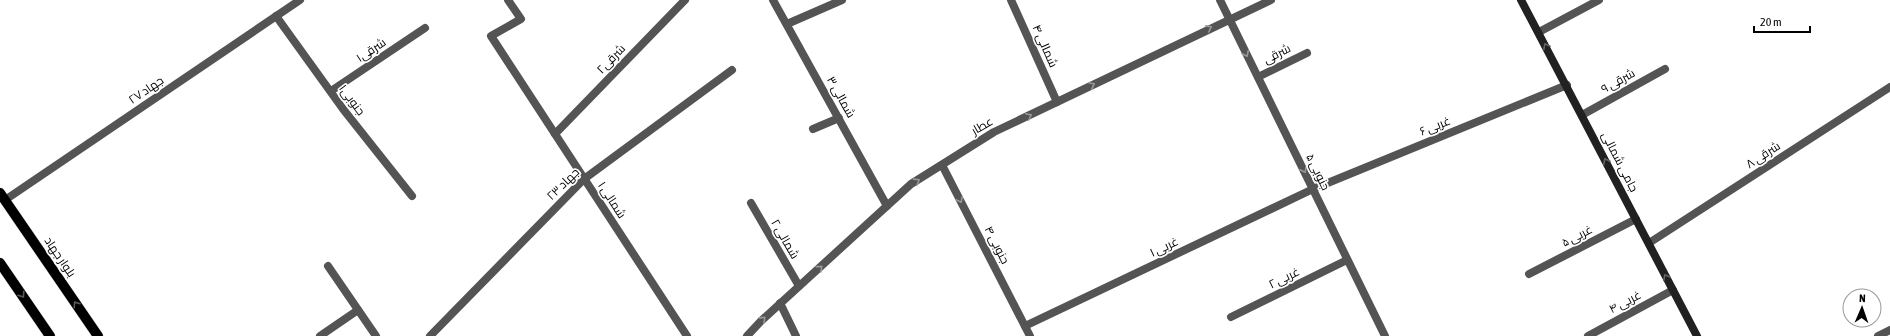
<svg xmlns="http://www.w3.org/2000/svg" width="1890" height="336" font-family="'Asap Condensed',Cairo,sans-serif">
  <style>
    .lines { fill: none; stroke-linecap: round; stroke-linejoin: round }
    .primary-casing { stroke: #dbdbdb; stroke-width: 11 }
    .street { stroke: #545454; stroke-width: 8 }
    .secondary { stroke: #212121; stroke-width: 8 }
    .primary { stroke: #000; stroke-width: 10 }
    .oneway { stroke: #989898 }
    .oneway2 { stroke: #646464 }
    .oneway3 { stroke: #595959 }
    .labels { text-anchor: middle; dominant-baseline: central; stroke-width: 3.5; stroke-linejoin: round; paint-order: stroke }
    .street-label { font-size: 12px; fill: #000; stroke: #fff }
  </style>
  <rect width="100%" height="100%" fill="#fff"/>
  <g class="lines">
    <!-- primary casing -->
    <g class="primary-casing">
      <g id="primary">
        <path d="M 0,193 L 98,336"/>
        <path d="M 0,263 L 50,336"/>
      </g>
    </g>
    <!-- street -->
    <g class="street">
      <path d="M 508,0 L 521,19 L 491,36 L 687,336"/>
      <path d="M 773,0 L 887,206"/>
      <path d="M 1011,0 L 1057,102"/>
      <path d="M 1220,0 L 1385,336"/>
      <path d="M 276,16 L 343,109 L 412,196"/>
      <path d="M 787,24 L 842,0"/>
      <path d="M 1539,32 L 1599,0"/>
      <path d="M 1258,77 L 1307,53"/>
      <path d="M 331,91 L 425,28"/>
      <path d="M 1582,115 L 1665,69"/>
      <path d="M 813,129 L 839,118"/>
      <path d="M 555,134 L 685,0"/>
      <path d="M 942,165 L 1030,336"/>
      <path d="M 5,200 L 300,0"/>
      <path d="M 751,203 L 799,286"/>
      <path d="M 1649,243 L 1890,87"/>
      <path d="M 328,266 L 376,336"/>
      <path d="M 1529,274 L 1636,219"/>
      <path d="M 780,303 L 796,336"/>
      <path d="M 1231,317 L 1347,260"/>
      <path d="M 1025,326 L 1313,189 L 1567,85"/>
      <path d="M 320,336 L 358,310"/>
      <path d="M 430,336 L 584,179 L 732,70"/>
      <path d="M 747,336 L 761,321 L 911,184 L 994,132 L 1271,0"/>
      <path d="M 1588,336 L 1673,290"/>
      <path d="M 1878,336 L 1890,330"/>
    </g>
    <!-- secondary -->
    <path class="secondary" d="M 1521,0 L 1697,336"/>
    <!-- primary -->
    <use href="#primary" class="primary"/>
  </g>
  <!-- one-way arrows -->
  <defs><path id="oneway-chevron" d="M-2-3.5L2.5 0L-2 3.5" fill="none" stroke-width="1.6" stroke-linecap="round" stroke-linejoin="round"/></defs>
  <g class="oneway">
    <use href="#oneway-chevron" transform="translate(1209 28) rotate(-26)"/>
    <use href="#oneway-chevron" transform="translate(1246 54) rotate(64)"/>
    <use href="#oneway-chevron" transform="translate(1092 85) rotate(-26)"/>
    <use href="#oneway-chevron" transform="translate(1029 116) rotate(-26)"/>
    <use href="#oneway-chevron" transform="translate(1304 170) rotate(64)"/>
    <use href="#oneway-chevron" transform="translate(917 181) rotate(-32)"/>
    <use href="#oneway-chevron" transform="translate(960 200) rotate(63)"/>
    <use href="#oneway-chevron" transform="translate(820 268) rotate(-42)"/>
    <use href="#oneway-chevron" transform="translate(763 319) rotate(-44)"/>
  </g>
  <g class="oneway2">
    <use href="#oneway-chevron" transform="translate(1546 46) rotate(-118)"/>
    <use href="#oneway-chevron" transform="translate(1606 161) rotate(-117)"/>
    <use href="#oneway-chevron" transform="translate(1666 277) rotate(-118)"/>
  </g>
  <g class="oneway3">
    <use href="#oneway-chevron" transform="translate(22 295) rotate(56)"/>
    <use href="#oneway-chevron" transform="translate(76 304) rotate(-124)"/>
  </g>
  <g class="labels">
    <!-- street labels -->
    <g class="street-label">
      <text transform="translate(1045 46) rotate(66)">شمالی ۴</text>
      <text transform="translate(371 50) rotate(-34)">شرقی۱</text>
      <text transform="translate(1277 54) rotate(-27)">شرقی</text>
      <text transform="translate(611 59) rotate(-46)">شرقی۲</text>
      <text transform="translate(1618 81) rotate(-29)">شرقی ۹</text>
      <text transform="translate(146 90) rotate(-34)">جهاد ۲۷</text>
      <text transform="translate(841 97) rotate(61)">شمالی ۳</text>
      <text transform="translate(352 100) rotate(53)">جنوبی۱</text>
      <text transform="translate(982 126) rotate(-30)">عطار</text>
      <text transform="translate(1435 126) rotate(-22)">غربی ۶</text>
      <text transform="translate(1763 155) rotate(-33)">شرقی ۸</text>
      <text transform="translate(1620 162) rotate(63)">جامی شمالی</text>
      <text transform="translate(1318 172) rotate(64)">جنوبی ۵</text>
      <text transform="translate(563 184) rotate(-44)">جهاد ۲۳</text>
      <text transform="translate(612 200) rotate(57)">شمالی ۱</text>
      <text transform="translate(1577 236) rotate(-27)">غربی ۵</text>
      <text transform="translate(785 239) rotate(60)">شمالی ۲</text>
      <text transform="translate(997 245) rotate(63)">جنوبی ۴</text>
      <text transform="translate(1164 247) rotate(-25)">غربی ۱</text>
      <text transform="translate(60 257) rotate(56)">بلوار جهاد</text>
      <text transform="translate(1284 278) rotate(-26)">غربی ۲</text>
      <text transform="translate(1625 302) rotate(-28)">غربی ۴</text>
    </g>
  </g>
  <!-- north arrow -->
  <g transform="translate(1862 308) rotate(2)"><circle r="19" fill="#ffffff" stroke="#999999"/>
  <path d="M0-3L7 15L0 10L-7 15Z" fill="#000000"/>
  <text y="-6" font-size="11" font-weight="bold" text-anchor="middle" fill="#000000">N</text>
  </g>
  <!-- scale -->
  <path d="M1754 26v6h56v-6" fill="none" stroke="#000000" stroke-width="2"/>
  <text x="1760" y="26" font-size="12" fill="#000000" stroke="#ffffff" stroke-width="3" paint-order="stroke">20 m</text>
</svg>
